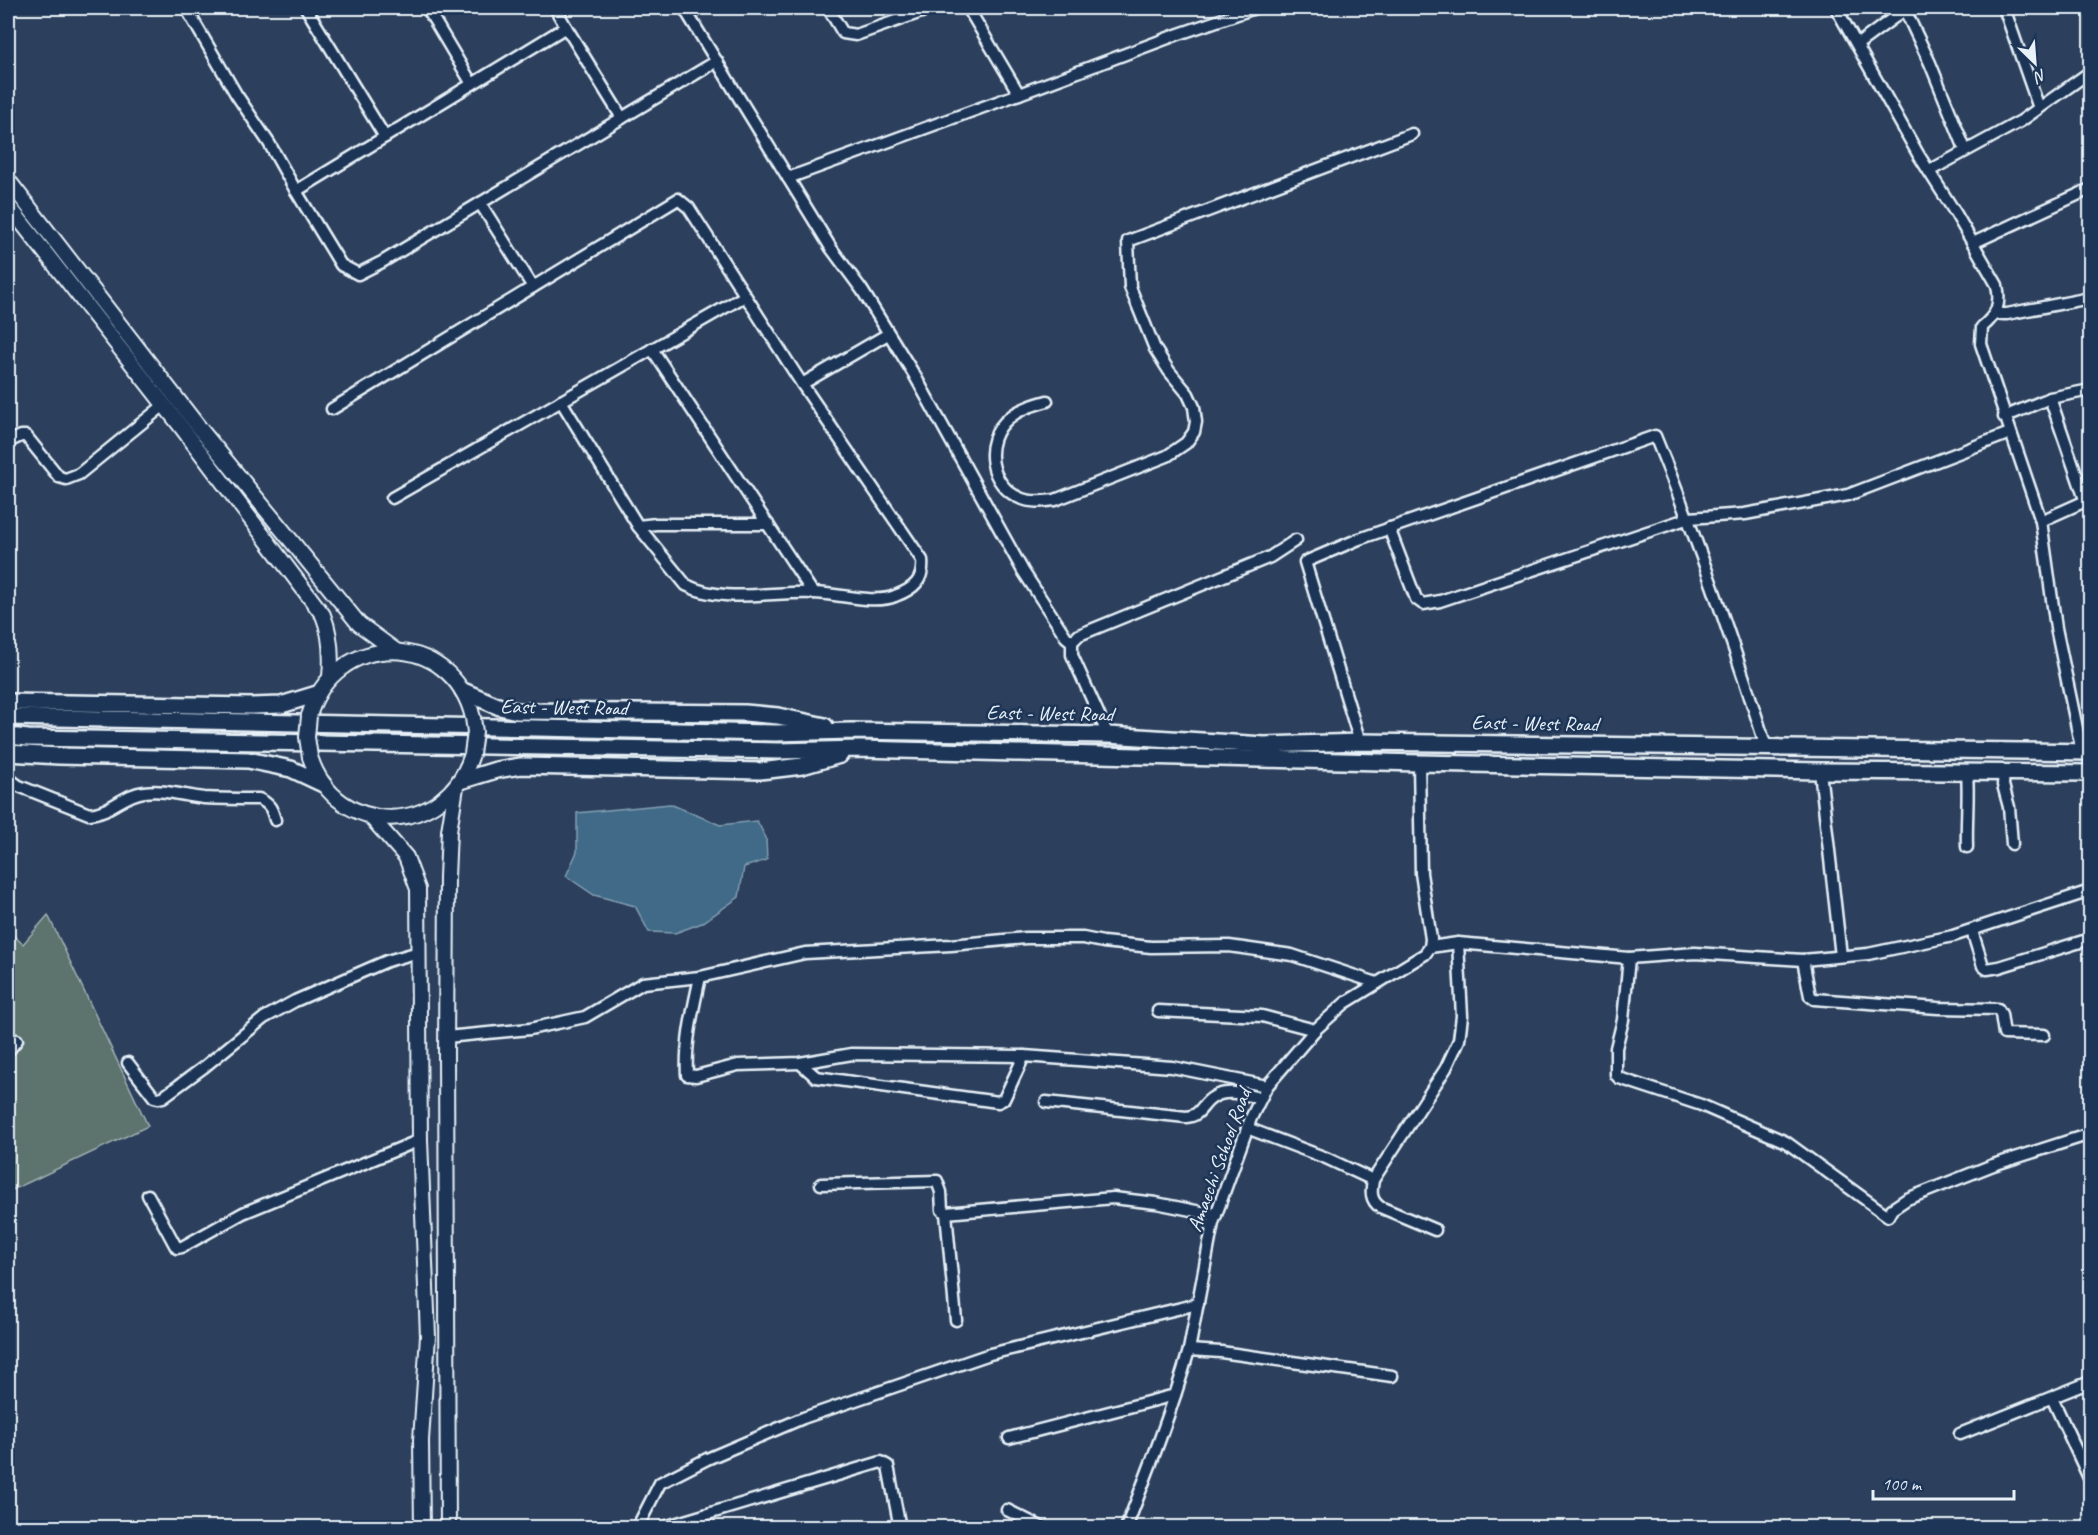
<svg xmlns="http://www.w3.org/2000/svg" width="2098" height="1535" font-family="Caveat,sans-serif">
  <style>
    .green { fill: #5c736e; stroke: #a2b2b3; stroke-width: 1.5 }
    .water { fill: #406a87; stroke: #83a0b4; stroke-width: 1.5 }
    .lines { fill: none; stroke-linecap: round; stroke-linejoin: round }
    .minor-casing { stroke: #e8f1f8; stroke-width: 15 }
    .secondary-casing { stroke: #e8f1f8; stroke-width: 18 }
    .primary-casing { stroke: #e8f1f8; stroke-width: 20 }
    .minor { stroke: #1d3557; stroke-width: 10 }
    .secondary { stroke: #1d3557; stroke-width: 14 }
    .primary { stroke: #1d3557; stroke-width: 15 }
    .secondary-bridge-casing { stroke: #e8f1f8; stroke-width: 18; stroke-linecap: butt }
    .secondary-bridge { stroke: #1d3557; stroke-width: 14 }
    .labels { text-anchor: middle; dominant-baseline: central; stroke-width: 5; stroke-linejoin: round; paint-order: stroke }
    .street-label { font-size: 21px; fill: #e8f1f8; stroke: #1d3557 }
  </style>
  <rect width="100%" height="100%" fill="#2c3f5c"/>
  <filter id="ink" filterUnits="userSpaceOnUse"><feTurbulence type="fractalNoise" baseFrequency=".0167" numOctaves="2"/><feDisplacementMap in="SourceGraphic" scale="12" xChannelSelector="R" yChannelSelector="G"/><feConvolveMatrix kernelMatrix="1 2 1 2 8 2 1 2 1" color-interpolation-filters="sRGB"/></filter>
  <g filter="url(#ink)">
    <!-- green -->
    <path class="green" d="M 48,915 L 148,1126 L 8,1192 L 8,931 L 23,944 Z"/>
    <!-- water -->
    <path class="water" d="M 670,804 L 720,825 L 757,821 L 766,838 L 767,860 L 744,867 L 739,897 L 702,923 L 675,933 L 649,932 L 635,906 L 594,895 L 566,876 L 577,852 L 577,813 Z"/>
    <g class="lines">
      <!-- minor casing -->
      <g class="minor-casing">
        <g id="minor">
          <path d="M 186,8 L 236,94 L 269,143 L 296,191 L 341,265 L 358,274 L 382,262 L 717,61"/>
          <path d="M 306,8 L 385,137"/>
          <path d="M 427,8 L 472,84"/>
          <path d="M 555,8 L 566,27"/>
          <path d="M 684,8 L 831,248 L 862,290 L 915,376 L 1023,571 L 1066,637 L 1072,642"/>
          <path d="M 828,8 L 843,33 L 856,35 L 933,8"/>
          <path d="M 1836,8 L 1918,154 L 1956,214 L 1997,285 C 2001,304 1997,315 1982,327 L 1981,344 L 2041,521 L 2056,628 L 2082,752"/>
          <path d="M 1904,8 L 1930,63 L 1965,149"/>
          <path d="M 2004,8 L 2039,108"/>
          <path d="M 1858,44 L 1907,8"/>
          <path d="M 1019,94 L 1176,35 L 1255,8"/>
          <path d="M 1929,171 L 2021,121 L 2090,72"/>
          <path d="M 788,178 L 1019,94 L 968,8"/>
          <path d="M 296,191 L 566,27 L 622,118"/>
          <path d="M 480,203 L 533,287"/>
          <path d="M 1973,243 L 2090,189"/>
          <path d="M 1996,314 L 2007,314 L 2090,298"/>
          <path d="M 652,349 L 813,593"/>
          <path d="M 802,384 L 888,334"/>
          <path d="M 2050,398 L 2086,502"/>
          <path d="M 561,401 L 638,526 L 656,524 L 768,524"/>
          <path d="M 1047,401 C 1034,405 1019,409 1009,418 C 981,441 989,487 1022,499 C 1033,503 1044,501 1055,500 L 1167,456 L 1186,443 L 1194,432 L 1196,422 L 1194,407 L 1188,394 L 1169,371 L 1155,349 L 1130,287 L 1128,241 L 1412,134"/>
          <path d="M 332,409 L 678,199 L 689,208 L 802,384 L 922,560 C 924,580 914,589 895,596 C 874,605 837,593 813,593 C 774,591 722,604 686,585 L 638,526"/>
          <path d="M 2004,417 L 2050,398 L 2090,390"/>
          <path d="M 8,442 L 21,436 L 26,436 L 59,477 L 66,479 L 79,474 L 164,405"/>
          <path d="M 392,498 L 745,296"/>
          <path d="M 2041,521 L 2090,499"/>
          <path d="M 1389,528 L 1416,599 L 1423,604 L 1440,601 L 1689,518 L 1745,514 L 1848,495 L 2010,433"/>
          <path d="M 1108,735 L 1072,655 L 1072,642 L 1079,635 L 1270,557 L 1296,540"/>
          <path d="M 1360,742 L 1305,562 L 1359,539 L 1655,436 C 1697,538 1733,642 1766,747"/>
          <path d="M 1820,771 L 1841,956"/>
          <path d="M 1967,772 C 1969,797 1966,822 1967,847"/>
          <path d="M 2004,772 L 2003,785 L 2009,807 L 2012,844"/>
          <path d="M 8,778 L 19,786 L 89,814 C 110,813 124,794 144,792 C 165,789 184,796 204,798 C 222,799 241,799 259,799 C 270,804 272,809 275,820"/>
          <path d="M 1972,931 L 1983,966 L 1987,969 L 1999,967 L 2090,939"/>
          <path d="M 1430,947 L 1458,943 L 1629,958 L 1695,953 L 1803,960 L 1868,954 L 1953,936 L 2090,891"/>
          <path d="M 1629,958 L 1623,1020 L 1616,1048 L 1616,1075 L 1619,1078 L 1701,1105 L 1786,1142 L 1888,1216 L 1892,1209 L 1907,1199 L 1993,1165 L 2090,1134"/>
          <path d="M 1803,960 L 1810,996 L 1814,999 L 1938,1008 L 1998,1009 L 2001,1014 L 2004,1034 L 2044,1035"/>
          <path d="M 700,977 C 693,1010 685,1042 687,1075 L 696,1076 L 738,1065 L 800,1063 L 852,1054 L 1024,1056 L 1172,1067 L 1267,1086"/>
          <path d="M 1158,1011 L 1262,1016 L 1315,1030"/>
          <path d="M 446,1037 L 530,1029 L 585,1017 L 643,983 L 700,977 L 805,953 L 951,945 L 1026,938 L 1083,938 L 1103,942 L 1151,947 L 1229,946 L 1292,955 L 1377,983"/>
          <path d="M 8,1051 L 17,1040"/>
          <path d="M 128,1063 L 154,1097 L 158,1098 L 163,1097 L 204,1067 L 264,1018 L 295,1001 L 387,961 L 419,952"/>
          <path d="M 800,1063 L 816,1077 L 998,1102 L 1004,1099 L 1024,1056"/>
          <path d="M 1046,1102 L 1186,1117 C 1201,1116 1201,1105 1212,1098 C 1226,1088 1245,1095 1260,1098"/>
          <path d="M 1247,1128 L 1326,1158 L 1373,1180"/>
          <path d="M 821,1184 L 937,1181 L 941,1192 L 942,1210 L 946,1213 L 1113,1198 L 1156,1203 L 1216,1215"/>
          <path d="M 148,1195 L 175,1245 L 177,1248 L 182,1247 L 243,1213 L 420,1140"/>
          <path d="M 946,1213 L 956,1320"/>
          <path d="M 1435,1230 L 1380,1207 C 1370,1200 1371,1191 1373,1180 L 1446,1068 L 1459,1040 L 1462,1016 L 1458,943"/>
          <path d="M 1189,1350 L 1221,1352 L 1392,1376"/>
          <path d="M 2052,1398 L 2090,1480"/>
          <path d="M 1960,1434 L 2090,1382"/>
          <path d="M 1009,1438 L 1175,1395"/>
          <path d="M 1007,1510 L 1043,1528"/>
          <path d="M 637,1528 L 660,1483 L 707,1459 L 803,1418 L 990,1354 L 1198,1304"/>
          <path d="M 661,1528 L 881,1462 L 888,1466 L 900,1528"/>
          <path d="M 1126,1528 C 1149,1469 1172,1410 1189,1350 L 1213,1223 L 1251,1118 L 1267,1086 L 1315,1030 L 1345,1003 L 1425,954 L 1430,947 L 1431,939 L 1421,873 L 1419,763"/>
        </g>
      </g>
      <!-- secondary casing -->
      <g class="secondary-casing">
        <g id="secondary">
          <path d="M 8,180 L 201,430 L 359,624 L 396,651"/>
          <path d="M 8,205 L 179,424 L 323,615 C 331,635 332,655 330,677"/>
          <path d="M 309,716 C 334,630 452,629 473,718"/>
          <path d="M 310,757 C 337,840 446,837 472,754"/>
          <path d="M 370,816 L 406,857 L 418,889 L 420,1140 L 428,1336 L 421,1440 L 422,1528"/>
          <path d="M 448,1528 L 446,1055 L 447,877 L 449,831 L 456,787"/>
        </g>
      </g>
      <!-- primary casing -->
      <g class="primary-casing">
        <g id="primary">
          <path d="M 463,691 L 500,707 L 517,711 L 745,713 L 778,716 L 825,726"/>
          <path d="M 8,702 L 252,706 L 281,705 L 317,694"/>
          <path d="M 8,717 L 775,733 L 851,731 L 1108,735 L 1264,745 L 1360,742 L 2090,752"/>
          <path d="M 8,736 L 28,738 L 779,751 L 860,749 L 1419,763 L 1820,771 L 2090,773"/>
          <path d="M 8,753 L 59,756 L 248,760 L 291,769 L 323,784"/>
          <path d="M 460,781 L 496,770 L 521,766 L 760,771 L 802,766 L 840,755"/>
        </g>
      </g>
      <!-- minor -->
      <use href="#minor" class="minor"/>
      <!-- secondary -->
      <use href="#secondary" class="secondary"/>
      <!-- primary -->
      <use href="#primary" class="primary"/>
      <!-- secondary-bridge casing -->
      <g class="secondary-bridge-casing">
        <g id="secondary-bridge">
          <path d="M 309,716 L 307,737 L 310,757"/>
          <path d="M 472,754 L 475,732 L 473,718"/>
        </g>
      </g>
      <!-- secondary-bridge -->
      <use href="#secondary-bridge" class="secondary-bridge"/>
    </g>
  </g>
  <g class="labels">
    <!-- street labels -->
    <g class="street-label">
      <text transform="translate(564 707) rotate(1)">East - West Road</text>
      <text transform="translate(1050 713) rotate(1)">East - West Road</text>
      <text transform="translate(1535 723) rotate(1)">East - West Road</text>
      <text transform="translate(1219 1160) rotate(-70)">Amaechi School Road</text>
    </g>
  </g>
  <!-- margin -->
  <rect width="2098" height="1535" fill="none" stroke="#1d3557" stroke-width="30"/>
  <rect x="15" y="15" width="2068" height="1505" fill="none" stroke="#e8f1f8" stroke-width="2" filter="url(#ink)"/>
  <!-- north arrow -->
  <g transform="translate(2035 63) rotate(155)" stroke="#1d3557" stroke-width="4.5" paint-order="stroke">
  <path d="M0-4.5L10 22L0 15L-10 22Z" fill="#e8f1f8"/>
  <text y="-9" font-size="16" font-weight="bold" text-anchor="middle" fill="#e8f1f8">N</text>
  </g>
  <!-- scale -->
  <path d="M1873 1490v9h141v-9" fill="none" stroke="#e8f1f8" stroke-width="3"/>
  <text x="1882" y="1490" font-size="18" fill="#e8f1f8" stroke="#1d3557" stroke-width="4.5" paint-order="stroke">100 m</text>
</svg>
